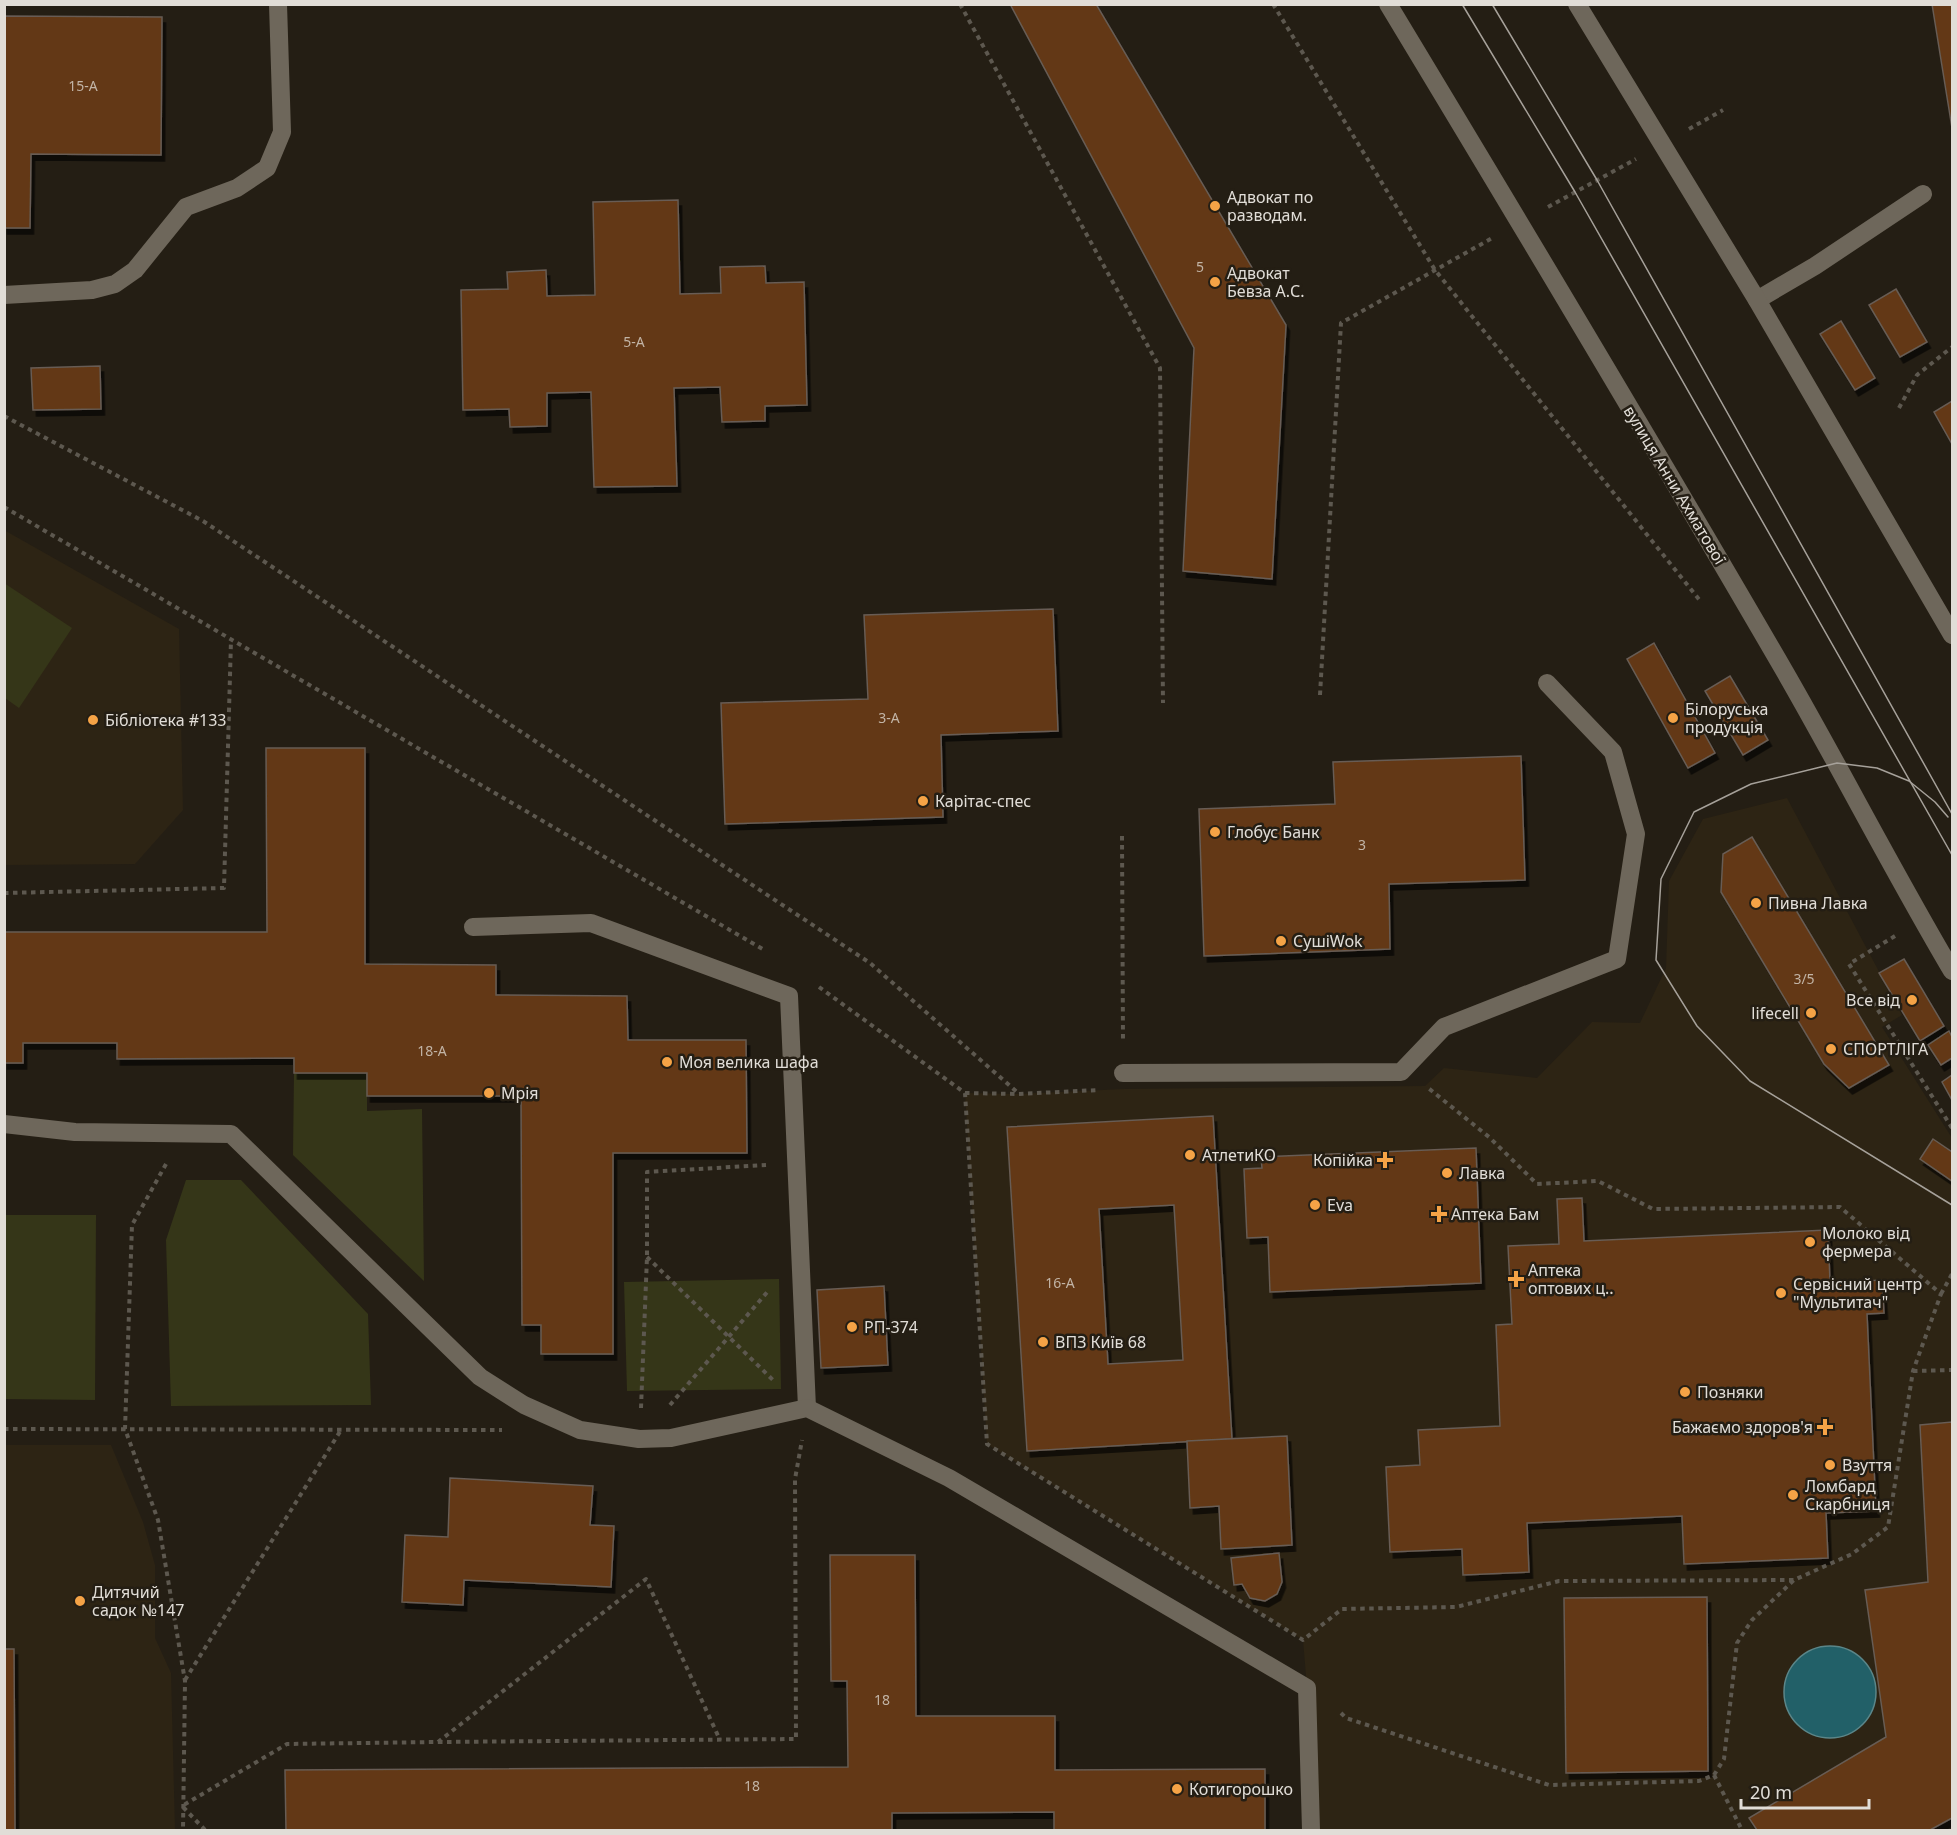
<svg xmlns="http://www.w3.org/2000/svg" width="1957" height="1835" font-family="'Noto Sans',sans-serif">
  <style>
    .built { fill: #2d2414 }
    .green { fill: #353618 }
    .water { fill: #226068; stroke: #5b8689; stroke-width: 1.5 }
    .building { fill: #633812; stroke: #675c54; stroke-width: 1.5; fill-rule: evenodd; filter: url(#shadow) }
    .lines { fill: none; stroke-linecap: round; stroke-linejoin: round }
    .path { stroke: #5d584f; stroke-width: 4; stroke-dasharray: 4.5 4.5; stroke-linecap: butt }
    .service { stroke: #6e675b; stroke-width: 18 }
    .secondary { stroke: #6e675b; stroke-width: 18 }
    .tram { stroke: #a6a19a; stroke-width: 1.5 }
    .poi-dot { fill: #f5a346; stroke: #241e14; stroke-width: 2 }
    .labels { text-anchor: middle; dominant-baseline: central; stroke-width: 5; stroke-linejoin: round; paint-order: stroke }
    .number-label { font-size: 14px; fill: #c2b4a6 }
    .poi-label { font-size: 16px; fill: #e1ddd7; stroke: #241e14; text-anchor: start }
    .street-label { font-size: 16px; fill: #e1ddd7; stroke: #241e14 }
  </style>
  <defs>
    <filter id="shadow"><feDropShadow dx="3.5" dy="6" stdDeviation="0" flood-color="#0009"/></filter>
  </defs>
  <rect width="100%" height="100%" fill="#241e14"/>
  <!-- built -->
  <g class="built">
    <path d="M 4,530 L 179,629 L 183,810 L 135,864 L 5,865 Z"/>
    <path d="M 1787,798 L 1902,1015 L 1882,1027 L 1952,1138 L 1952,1818 L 1930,1830 L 1311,1830 L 1307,1688 L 1303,1640 L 987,1444 L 965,1093 L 1018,1094 L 1124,1089 L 1425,1086 L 1444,1068 L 1537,1078 L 1592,1022 L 1640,1023 L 1666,968 L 1669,881 L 1703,819 Z"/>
    <path d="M 4,1445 L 111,1445 L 143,1522 L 155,1565 L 155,1638 L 171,1673 L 175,1830 L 5,1830 Z"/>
  </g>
  <!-- green -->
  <g class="green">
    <path d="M 4,583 L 72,628 L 19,708 L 5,698 Z"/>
    <path d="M 294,1073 L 367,1073 L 367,1111 L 422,1109 L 424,1281 L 293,1155 Z"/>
    <path d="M 186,1180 L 241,1180 L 368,1314 L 371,1405 L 171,1406 L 166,1240 Z"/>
    <path d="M 5,1215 L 96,1215 L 95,1400 L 5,1399 Z"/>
    <path d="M 779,1279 L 781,1389 L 627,1391 L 624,1282 Z"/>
  </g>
  <!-- water -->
  <circle class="water" cx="1830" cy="1692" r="46"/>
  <!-- building -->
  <g class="building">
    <path d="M 1010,4 L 1096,4 L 1286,325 L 1272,579 L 1183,571 L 1194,348 Z"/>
    <path d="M 1932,4 L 1952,4 L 1952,128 Z"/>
    <path d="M 4,16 L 162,17 L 161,155 L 31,154 L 30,228 L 4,228 Z"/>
    <path d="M 678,200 L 680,294 L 721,293 L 720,267 L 765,266 L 766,283 L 804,282 L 807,405 L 765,406 L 765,421 L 722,422 L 720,387 L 674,388 L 677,486 L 594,487 L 591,392 L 547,393 L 547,426 L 510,427 L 509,409 L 463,410 L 461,290 L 508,289 L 507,272 L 546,270 L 547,296 L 595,295 L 593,202 Z"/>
    <path d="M 1896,289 L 1927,342 L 1900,357 L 1869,305 Z"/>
    <path d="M 1841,321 L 1875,378 L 1855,390 L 1820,334 Z"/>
    <path d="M 100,366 L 101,409 L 33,410 L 31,368 Z"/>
    <path d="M 1952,401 L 1952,444 L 1934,412 Z"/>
    <path d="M 1053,609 L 1058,731 L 941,735 L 943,817 L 725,824 L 721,703 L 868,699 L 864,615 Z"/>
    <path d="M 1654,643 L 1715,753 L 1688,768 L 1627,659 Z"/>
    <path d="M 1730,676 L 1768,740 L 1743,755 L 1705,691 Z"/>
    <path d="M 266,748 L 365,748 L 365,964 L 496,965 L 496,995 L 627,996 L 628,1040 L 746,1040 L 747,1153 L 613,1153 L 613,1354 L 541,1354 L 541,1325 L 522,1325 L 521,1096 L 367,1096 L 367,1073 L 294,1073 L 294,1058 L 117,1059 L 117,1043 L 23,1043 L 23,1063 L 4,1063 L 4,932 L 267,932 Z"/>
    <path d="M 1521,756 L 1525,880 L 1389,884 L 1390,949 L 1204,956 L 1199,809 L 1335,804 L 1333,762 Z"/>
    <path d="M 1752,837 L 1889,1065 L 1849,1088 L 1824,1064 L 1721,892 L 1723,854 Z"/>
    <path d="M 1904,959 L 1944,1026 L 1920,1041 L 1879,973 Z"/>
    <path d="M 1949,1031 L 1952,1037 L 1952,1058 L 1941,1065 L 1928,1045 Z"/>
    <path d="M 1952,1075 L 1952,1100 L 1942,1082 Z"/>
    <path d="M 1213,1116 L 1232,1439 L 1027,1451 L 1007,1127 ZM 1174,1205 L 1183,1360 L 1108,1364 L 1099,1209 Z"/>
    <path d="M 1933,1139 L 1952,1152 L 1952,1181 L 1920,1159 Z"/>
    <path d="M 1476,1148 L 1481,1283 L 1270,1292 L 1268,1237 L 1247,1238 L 1244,1169 L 1262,1168 L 1261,1157 Z"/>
    <path d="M 1582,1198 L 1584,1241 L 1828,1230 L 1830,1283 L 1882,1280 L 1884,1313 L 1867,1314 L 1876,1511 L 1826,1513 L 1828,1558 L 1684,1564 L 1682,1516 L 1527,1523 L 1529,1572 L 1463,1575 L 1462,1549 L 1390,1552 L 1386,1467 L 1420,1465 L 1418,1430 L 1500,1426 L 1496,1325 L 1512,1324 L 1508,1246 L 1559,1244 L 1557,1199 Z"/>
    <path d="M 884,1286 L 888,1365 L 821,1368 L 817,1290 Z"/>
    <path d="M 1952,1422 L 1952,1818 L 1930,1830 L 1757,1830 L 1749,1818 L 1886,1737 L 1865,1590 L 1928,1582 L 1920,1425 Z"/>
    <path d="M 1287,1436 L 1292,1545 L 1221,1549 L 1219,1506 L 1190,1508 L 1187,1441 Z"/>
    <path d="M 450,1478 L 593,1486 L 590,1525 L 614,1526 L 611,1587 L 464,1580 L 463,1605 L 402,1602 L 405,1535 L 448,1537 Z"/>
    <path d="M 1279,1553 L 1282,1582 L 1277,1594 L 1265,1601 L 1250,1598 L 1242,1584 L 1234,1585 L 1231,1558 Z"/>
    <path d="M 830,1555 L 915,1555 L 916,1716 L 1055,1716 L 1055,1770 L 1265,1769 L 1265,1830 L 1054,1830 L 1054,1812 L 892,1813 L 892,1830 L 286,1830 L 285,1770 L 848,1767 L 847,1681 L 831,1681 Z"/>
    <path d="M 1707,1597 L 1708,1771 L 1566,1773 L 1564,1598 Z"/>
    <path d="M 4,1649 L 14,1649 L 15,1830 L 4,1830 Z"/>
  </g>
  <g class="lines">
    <!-- path -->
    <g class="path">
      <path d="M 960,4 L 1160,368 L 1163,703"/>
      <path d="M 1273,4 L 1435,270 L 1701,602"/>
      <path d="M 1689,129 L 1723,110"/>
      <path d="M 1548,207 L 1636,159"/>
      <path d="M 1899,408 L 1917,375 L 1952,347"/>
      <path d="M 4,416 L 203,521 L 870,963 L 1017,1092"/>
      <path d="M 4,507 L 766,951"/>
      <path d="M 1320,695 L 1341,323 L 1494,237"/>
      <path d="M 1122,836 L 1123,1043"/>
      <path d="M 4,893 L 224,888 L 231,640"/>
      <path d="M 1895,936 L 1849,964 L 1952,1128"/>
      <path d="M 819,987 L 965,1093 L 987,1444 L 1303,1640 L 1342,1609 L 1456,1607 L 1559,1581 L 1794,1580"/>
      <path d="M 965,1093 L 1018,1094 L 1099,1090"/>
      <path d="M 166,1164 L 132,1225 L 125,1429 L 158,1520 L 185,1681 L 183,1830"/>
      <path d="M 647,1257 L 775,1382"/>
      <path d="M 1941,1294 L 1952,1274"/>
      <path d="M 1913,1371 L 1952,1370"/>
      <path d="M 670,1405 L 769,1290"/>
      <path d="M 641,1408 L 647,1257 L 647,1172 L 766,1165"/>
      <path d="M 4,1429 L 502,1430"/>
      <path d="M 185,1680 L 341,1430"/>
      <path d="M 1341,1713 L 1346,1718 L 1549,1785 L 1699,1781 L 1714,1775 L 1724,1759 L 1737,1643 L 1752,1620 L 1794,1580 L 1852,1554 L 1888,1527 L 1913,1371 L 1941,1294 L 1840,1207 L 1653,1209 L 1598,1181 L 1537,1184 L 1489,1137 L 1427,1087"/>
      <path d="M 438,1742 L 796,1739 L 795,1479 L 802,1440"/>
      <path d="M 1714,1775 L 1742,1830"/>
      <path d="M 205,1830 L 182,1806 L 287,1744 L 438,1742 L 646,1579 L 720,1740"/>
    </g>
    <!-- service -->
    <g class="service">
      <path d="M 4,295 L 92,290 L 115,284 L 135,270 L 186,207 L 237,188 L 267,168 L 282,132 L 278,4"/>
      <path d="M 1757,300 L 1815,266 L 1923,194"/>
      <path d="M 473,927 L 591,923 L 789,996 L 807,1408"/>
      <path d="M 1123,1073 L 1401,1072 L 1444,1027 L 1617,959 L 1636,834 L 1613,752 L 1547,683"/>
      <path d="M 4,1124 L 75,1132 L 231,1134 L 480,1377 L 524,1405 L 580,1430 L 639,1439 L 671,1438 L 807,1408 L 949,1478 L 1307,1688 L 1311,1830"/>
    </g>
    <!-- secondary -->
    <g class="secondary">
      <path d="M 1388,4 C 1522,226 1655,448 1785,672 C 1842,771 1894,873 1952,971"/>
      <path d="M 1577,4 L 1757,300 L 1952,635"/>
    </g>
    <!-- tram -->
    <g class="tram">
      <path d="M 1462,4 L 1575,192 L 1952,855"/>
      <path d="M 1492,4 L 1597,180 L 1952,814"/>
      <path d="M 1948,817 L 1935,802 L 1909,781 L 1877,768 L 1837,763 L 1751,784 L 1694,812 L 1661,879 L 1656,960 L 1697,1026 L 1750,1081 L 1952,1205"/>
    </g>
  </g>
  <!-- markers -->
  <g class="poi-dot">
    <circle cx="1215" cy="206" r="6"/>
    <circle cx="1215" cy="282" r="6"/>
    <circle cx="1673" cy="718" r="6"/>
    <circle cx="93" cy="720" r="6"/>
    <circle cx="923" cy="801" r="6"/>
    <circle cx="1215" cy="832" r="6"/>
    <circle cx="1756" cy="903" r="6"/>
    <circle cx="1281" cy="941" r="6"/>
    <circle cx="1912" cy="1000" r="6"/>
    <circle cx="1811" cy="1013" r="6"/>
    <circle cx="1831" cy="1049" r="6"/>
    <circle cx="667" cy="1062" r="6"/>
    <circle cx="489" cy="1093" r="6"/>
    <circle cx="1190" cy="1155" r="6"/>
    <path d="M1382 1151h6v6h6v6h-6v6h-6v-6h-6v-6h6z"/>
    <circle cx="1447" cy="1173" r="6"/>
    <circle cx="1315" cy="1205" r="6"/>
    <path d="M1436 1205h6v6h6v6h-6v6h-6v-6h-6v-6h6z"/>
    <circle cx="1810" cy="1242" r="6"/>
    <path d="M1513 1270h6v6h6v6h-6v6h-6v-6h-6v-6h6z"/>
    <circle cx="1781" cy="1293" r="6"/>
    <circle cx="852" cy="1327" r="6"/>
    <circle cx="1043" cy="1342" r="6"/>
    <circle cx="1685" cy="1392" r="6"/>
    <path d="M1822 1418h6v6h6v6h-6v6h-6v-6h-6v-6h6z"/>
    <circle cx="1830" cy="1465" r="6"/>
    <circle cx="1793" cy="1495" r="6"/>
    <circle cx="80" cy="1601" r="6"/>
    <circle cx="1177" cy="1789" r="6"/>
  </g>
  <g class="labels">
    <!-- number labels -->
    <g class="number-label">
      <text x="83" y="85">15-А</text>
      <text x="1200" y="266">5</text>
      <text x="634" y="341">5-А</text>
      <text x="889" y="717">3-А</text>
      <text x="1362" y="844">3</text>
      <text x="1804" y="978">3/5</text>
      <text x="432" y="1050">18-А</text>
      <text x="1060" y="1282">16-А</text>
      <text x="882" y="1699">18</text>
      <text x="752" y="1785">18</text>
    </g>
    <!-- poi labels -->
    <g class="poi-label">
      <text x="1227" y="197">Адвокат по<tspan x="1227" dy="18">разводам.</tspan></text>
      <text x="1227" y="273">Адвокат<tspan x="1227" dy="18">Бевза А.С.</tspan></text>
      <text x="1685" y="709">Білоруська<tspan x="1685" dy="18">продукція</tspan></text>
      <text x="105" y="720">Бібліотека #133</text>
      <text x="935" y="801">Карітас-спес</text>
      <text x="1227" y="832">Глобус Банк</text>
      <text x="1768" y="903">Пивна Лавка</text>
      <text x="1293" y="941">СушіWok</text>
      <text x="1900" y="1000" text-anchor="end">Все від</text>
      <text x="1799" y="1013" text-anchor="end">lifecell</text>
      <text x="1843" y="1049">СПОРТЛІГА</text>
      <text x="679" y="1062">Моя велика шафа</text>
      <text x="501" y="1093">Мрія</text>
      <text x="1202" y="1155">АтлетиКО</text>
      <text x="1373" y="1160" text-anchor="end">Копійка</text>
      <text x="1459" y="1173">Лавка</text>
      <text x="1327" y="1205">Eva</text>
      <text x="1451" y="1214">Аптека Бам</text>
      <text x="1822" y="1233">Молоко від<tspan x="1822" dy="18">фермера</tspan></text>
      <text x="1528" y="1270">Аптека<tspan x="1528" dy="18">оптових ц‥</tspan></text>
      <text x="1793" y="1284">Сервісний центр<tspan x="1793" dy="18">"Мультитач"</tspan></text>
      <text x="864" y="1327">РП-374</text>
      <text x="1055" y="1342">ВПЗ Київ 68</text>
      <text x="1697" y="1392">Позняки</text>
      <text x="1813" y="1427" text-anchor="end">Бажаємо здоров'я</text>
      <text x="1842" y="1465">Взуття</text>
      <text x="1805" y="1486">Ломбард<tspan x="1805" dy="18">Скарбниця</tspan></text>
      <text x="92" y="1592">Дитячий<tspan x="92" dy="18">садок №147</tspan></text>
      <text x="1189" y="1789">Котигорошко</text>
    </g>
    <!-- street labels -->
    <g class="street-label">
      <text transform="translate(1675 485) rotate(59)">вулиця Анни Ахматової</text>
    </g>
  </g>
  <!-- border -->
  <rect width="1957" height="1835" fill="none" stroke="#e1ddd7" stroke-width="12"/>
  <!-- scale -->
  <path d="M1741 1799v9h128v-9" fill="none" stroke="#e1ddd7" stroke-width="3"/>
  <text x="1750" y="1799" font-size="18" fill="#e1ddd7" stroke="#241e14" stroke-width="4.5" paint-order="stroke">20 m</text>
</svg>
